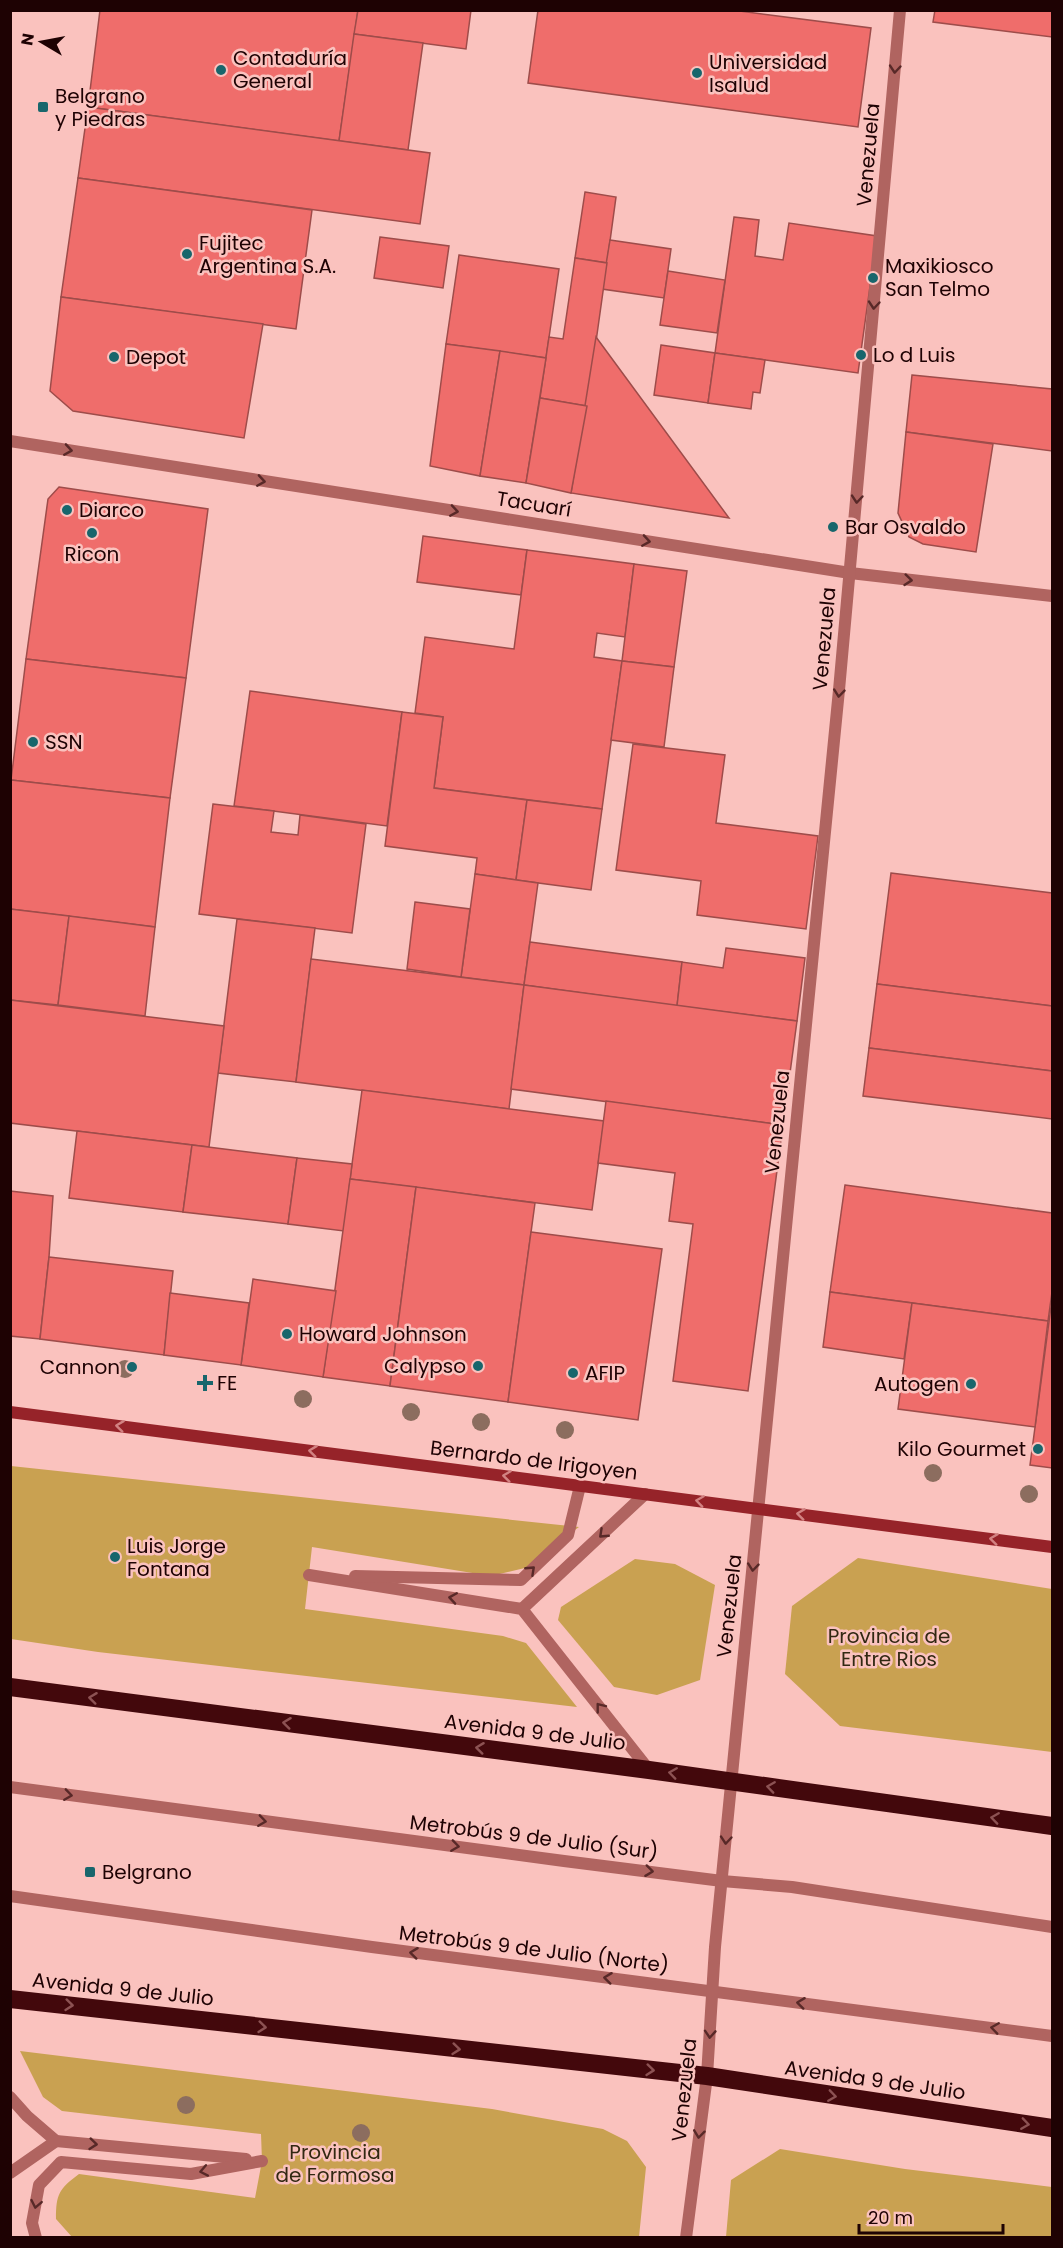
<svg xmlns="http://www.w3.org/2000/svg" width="1063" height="2248" font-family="Poppins,sans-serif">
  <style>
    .green { fill: #c9a151 }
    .building { fill: #ef6d6b; stroke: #9e4c4a; stroke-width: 1.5 }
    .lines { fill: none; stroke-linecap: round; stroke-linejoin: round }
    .lane { stroke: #b06460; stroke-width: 12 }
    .street { stroke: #b06460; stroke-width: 12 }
    .secondary { stroke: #962329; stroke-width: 12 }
    .highway { stroke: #43080c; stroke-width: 18 }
    .tree { fill: #8c6d5f }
    .oneway { stroke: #582928 }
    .oneway2 { stroke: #d28282 }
    .oneway3 { stroke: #8c5253 }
    .poi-dot { fill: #18666c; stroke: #fac2be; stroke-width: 2 }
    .labels { text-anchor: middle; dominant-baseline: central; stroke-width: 5; stroke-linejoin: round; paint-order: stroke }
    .poi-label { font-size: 20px; fill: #1e0203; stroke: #fac2be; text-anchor: start }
    .street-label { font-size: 20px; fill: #1e0203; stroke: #fac2be }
    .park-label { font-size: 20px; fill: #322812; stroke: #fac2be }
  </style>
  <rect width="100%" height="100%" fill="#fac2be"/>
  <!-- green -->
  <g class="green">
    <path d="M 11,1466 L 579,1527 L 549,1549 L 529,1567 L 491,1576 L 312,1547 L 305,1609 L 503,1636 L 526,1643 L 577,1707 L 98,1652 L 11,1639 Z"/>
    <path d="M 858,1558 L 1052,1589 L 1052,1752 L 840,1726 L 785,1674 L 792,1606 Z"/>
    <path d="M 635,1559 L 675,1564 L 715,1585 L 700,1680 L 657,1695 L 614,1687 L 558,1620 L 561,1607 Z"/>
    <path d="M 20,2051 L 492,2109 L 603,2129 L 627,2141 L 646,2167 L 639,2237 L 72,2237 L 56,2219 C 56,2194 59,2189 79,2174 L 255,2198 L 262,2161 L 261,2134 L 62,2111 L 43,2097 Z"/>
    <path d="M 780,2149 L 905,2169 L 1052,2187 L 1052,2237 L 726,2237 L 731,2180 Z"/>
  </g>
  <!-- building -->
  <g class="building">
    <path d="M 100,10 L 358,10 L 339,141 L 88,107 Z"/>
    <path d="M 358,10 L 471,10 L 466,49 L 354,34 Z"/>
    <path d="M 538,10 L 732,10 L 871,28 L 858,127 L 528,83 Z"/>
    <path d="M 935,10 L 1052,10 L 1052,37 L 933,22 Z"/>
    <path d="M 354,34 L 423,43 L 408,150 L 339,141 Z"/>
    <path d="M 88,107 L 430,153 L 420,224 L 78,178 Z"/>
    <path d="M 78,178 L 312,210 L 296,329 L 61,297 Z"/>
    <path d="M 585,192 L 616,197 L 607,263 L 575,258 Z"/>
    <path d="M 734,217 L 759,220 L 755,256 L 783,260 L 789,223 L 877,236 L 858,373 L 715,353 Z"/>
    <path d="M 380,237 L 449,246 L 443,288 L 374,278 Z"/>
    <path d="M 610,240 L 671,249 L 664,298 L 602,289 Z"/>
    <path d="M 459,255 L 559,269 L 546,358 L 446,344 Z"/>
    <path d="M 575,258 L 607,263 L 587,406 L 540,398 L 549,337 L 563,339 Z"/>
    <path d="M 668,271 L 725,280 L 717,333 L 660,325 Z"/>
    <path d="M 61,297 L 263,324 L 244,438 L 73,411 L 50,391 Z"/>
    <path d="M 596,337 L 729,518 L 571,493 Z"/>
    <path d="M 446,344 L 500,351 L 480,476 L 430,466 Z"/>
    <path d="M 661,345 L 715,353 L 708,403 L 654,395 Z"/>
    <path d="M 500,351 L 546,358 L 526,483 L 480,476 Z"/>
    <path d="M 715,353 L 765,360 L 760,393 L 753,392 L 751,409 L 708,403 Z"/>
    <path d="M 912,375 L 1052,389 L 1052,451 L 906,432 Z"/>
    <path d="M 540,398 L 587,406 L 571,493 L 526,483 Z"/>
    <path d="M 906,432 L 993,444 L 976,552 L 923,544 L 909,537 L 898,513 Z"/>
    <path d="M 59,487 L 208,509 L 186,678 L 26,659 L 48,499 Z"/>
    <path d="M 423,536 L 527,550 L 521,595 L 417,582 Z"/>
    <path d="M 527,550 L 634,564 L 625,637 L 597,633 L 594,657 L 622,661 L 602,809 L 434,788 L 443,717 L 415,713 L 425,637 L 514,649 Z"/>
    <path d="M 634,564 L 687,571 L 674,667 L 622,661 Z"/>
    <path d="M 26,659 L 186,678 L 170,798 L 11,780 Z"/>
    <path d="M 622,661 L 674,667 L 664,747 L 611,740 Z"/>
    <path d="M 250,691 L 402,712 L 387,826 L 234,806 Z"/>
    <path d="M 402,712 L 443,717 L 434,788 L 527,800 L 516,880 L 475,874 L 477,858 L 385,846 Z"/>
    <path d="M 633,744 L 725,755 L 716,823 L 818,836 L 806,929 L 697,915 L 701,881 L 616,870 Z"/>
    <path d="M 11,780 L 170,798 L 155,927 L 10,909 Z"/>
    <path d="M 527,800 L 602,809 L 591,890 L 516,880 Z"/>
    <path d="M 213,804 L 274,811 L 271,832 L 298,835 L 300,815 L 366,824 L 352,933 L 199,914 Z"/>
    <path d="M 891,873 L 1052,893 L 1052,1006 L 877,984 Z"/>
    <path d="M 475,874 L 538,883 L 524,985 L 461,977 Z"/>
    <path d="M 415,902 L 470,909 L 461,977 L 407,969 Z"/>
    <path d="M 10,909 L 69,916 L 58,1005 L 10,1000 Z"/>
    <path d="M 69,916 L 155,927 L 145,1016 L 58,1005 Z"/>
    <path d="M 237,919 L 315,928 L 296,1082 L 218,1073 Z"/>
    <path d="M 530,942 L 682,962 L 677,1006 L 524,985 Z"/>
    <path d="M 726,948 L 805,958 L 797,1021 L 677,1006 L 682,962 L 723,968 Z"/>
    <path d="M 311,959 L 524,985 L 509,1109 L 296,1082 Z"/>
    <path d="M 877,984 L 1052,1006 L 1052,1071 L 869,1048 Z"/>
    <path d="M 524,985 L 797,1021 L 783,1125 L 511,1089 Z"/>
    <path d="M 10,1000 L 224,1026 L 209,1147 L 10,1123 Z"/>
    <path d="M 869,1048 L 1052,1071 L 1052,1119 L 863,1096 Z"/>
    <path d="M 362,1090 L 604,1121 L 592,1210 L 350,1179 Z"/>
    <path d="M 606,1101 L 783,1125 L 748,1391 L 673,1381 L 693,1224 L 669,1221 L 675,1173 L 598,1163 Z"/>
    <path d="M 77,1131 L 192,1145 L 183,1212 L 69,1198 Z"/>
    <path d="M 192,1145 L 297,1158 L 288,1224 L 183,1212 Z"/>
    <path d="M 297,1158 L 352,1164 L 344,1231 L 288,1224 Z"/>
    <path d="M 350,1179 L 416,1187 L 390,1386 L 323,1377 Z"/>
    <path d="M 845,1185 L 1052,1213 L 1052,1292 L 1048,1321 L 830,1292 Z"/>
    <path d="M 416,1187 L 535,1203 L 508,1402 L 390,1386 Z"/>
    <path d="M 10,1191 L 53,1196 L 49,1257 L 40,1339 L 10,1336 Z"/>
    <path d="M 531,1232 L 662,1249 L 638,1420 L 508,1402 Z"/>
    <path d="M 49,1257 L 173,1271 L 164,1355 L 40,1339 Z"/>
    <path d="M 253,1279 L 336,1291 L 323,1377 L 241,1365 Z"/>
    <path d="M 830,1292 L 912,1303 L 904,1359 L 823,1347 Z"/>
    <path d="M 170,1293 L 249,1303 L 241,1365 L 164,1355 Z"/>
    <path d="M 1052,1299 L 1052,1468 L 1030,1465 Z"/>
    <path d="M 912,1303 L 1048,1321 L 1035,1427 L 898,1409 Z"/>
  </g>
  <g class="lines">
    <!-- lane -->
    <g class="lane">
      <path d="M 309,1575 L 522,1609 L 649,1770"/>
      <path d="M 355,1576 L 521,1580 L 568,1535 L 580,1486"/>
      <path d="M 522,1609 L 645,1494"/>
      <path d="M 10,1787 L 564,1861 L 722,1881 L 792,1887 L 1052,1927"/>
      <path d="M 10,1896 L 372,1947 L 1052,2036"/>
      <path d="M 10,2097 L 27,2116 L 56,2141 L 246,2159"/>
      <path d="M 10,2173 L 56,2141"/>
      <path d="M 36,2238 L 32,2223 L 39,2185 L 61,2162 L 191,2174 L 262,2161"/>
    </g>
    <!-- street -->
    <g class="street">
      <path d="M 10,441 L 850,573 L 1052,596"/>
      <path d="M 686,2238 L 707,2076 L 715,1947 L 839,690 L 900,10"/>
    </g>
    <!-- secondary -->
    <path class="secondary" d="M 10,1412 L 1052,1547"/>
    <!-- highway -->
    <g class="highway">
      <path d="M 10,1687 L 649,1770 L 1052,1826"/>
      <path d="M 10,1999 L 707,2076 L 1052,2128"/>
    </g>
  </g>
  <!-- trees -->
  <g class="tree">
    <circle cx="125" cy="1369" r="9"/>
    <circle cx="303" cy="1399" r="9"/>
    <circle cx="411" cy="1412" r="9"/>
    <circle cx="481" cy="1422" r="9"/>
    <circle cx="565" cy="1430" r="9"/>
    <circle cx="933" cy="1473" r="9"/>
    <circle cx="1029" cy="1494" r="9"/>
    <circle cx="186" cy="2105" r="9"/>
    <circle cx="361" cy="2133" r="9"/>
  </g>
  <!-- one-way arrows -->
  <defs><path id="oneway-chevron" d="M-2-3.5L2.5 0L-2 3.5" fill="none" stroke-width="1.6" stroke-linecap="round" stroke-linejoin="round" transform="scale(1.5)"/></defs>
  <g class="oneway">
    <use href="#oneway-chevron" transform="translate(895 69) rotate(95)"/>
    <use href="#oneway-chevron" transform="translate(874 305) rotate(95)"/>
    <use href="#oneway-chevron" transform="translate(68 450) rotate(9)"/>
    <use href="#oneway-chevron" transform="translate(261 481) rotate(9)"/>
    <use href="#oneway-chevron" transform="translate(857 499) rotate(95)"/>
    <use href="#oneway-chevron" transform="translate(454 511) rotate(9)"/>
    <use href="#oneway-chevron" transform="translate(646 541) rotate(9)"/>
    <use href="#oneway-chevron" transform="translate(908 580) rotate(6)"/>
    <use href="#oneway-chevron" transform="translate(839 693) rotate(96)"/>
    <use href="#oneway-chevron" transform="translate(603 1534) rotate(137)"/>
    <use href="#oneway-chevron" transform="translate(753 1567) rotate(96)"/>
    <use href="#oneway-chevron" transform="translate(531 1570) rotate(-43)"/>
    <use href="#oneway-chevron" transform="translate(453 1598) rotate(-171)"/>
    <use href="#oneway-chevron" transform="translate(600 1707) rotate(-128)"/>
    <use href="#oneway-chevron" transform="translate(68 1795) rotate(8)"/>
    <use href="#oneway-chevron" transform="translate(262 1821) rotate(8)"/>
    <use href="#oneway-chevron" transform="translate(726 1840) rotate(95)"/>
    <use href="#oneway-chevron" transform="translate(455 1846) rotate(8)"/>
    <use href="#oneway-chevron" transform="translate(649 1871) rotate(7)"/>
    <use href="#oneway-chevron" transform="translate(414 1953) rotate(-173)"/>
    <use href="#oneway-chevron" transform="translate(608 1978) rotate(-173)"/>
    <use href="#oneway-chevron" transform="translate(801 2003) rotate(-173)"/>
    <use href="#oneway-chevron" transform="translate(995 2028) rotate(-172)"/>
    <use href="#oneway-chevron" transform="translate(710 2034) rotate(94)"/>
    <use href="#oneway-chevron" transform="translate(699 2134) rotate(97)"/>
    <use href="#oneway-chevron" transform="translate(93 2144) rotate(6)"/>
    <use href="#oneway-chevron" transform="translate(204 2171) rotate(169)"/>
    <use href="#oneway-chevron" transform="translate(36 2204) rotate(101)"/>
  </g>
  <g class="oneway2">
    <use href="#oneway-chevron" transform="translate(120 1426) rotate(-173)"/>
    <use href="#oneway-chevron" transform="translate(313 1451) rotate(-173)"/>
    <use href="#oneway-chevron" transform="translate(507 1476) rotate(-173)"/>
    <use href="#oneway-chevron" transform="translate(700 1501) rotate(-172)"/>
    <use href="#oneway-chevron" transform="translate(801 1514) rotate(-173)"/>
    <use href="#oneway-chevron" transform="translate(994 1539) rotate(-173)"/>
  </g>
  <g class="oneway3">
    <use href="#oneway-chevron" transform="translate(93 1698) rotate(-173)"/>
    <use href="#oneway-chevron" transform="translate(287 1723) rotate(-173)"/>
    <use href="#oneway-chevron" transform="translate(480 1748) rotate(-173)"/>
    <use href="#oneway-chevron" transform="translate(673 1773) rotate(-172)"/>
    <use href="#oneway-chevron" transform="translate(771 1787) rotate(-172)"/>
    <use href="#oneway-chevron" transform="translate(995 1818) rotate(-172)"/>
    <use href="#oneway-chevron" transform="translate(69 2005) rotate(6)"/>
    <use href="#oneway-chevron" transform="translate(262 2027) rotate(6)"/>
    <use href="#oneway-chevron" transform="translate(456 2049) rotate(6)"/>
    <use href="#oneway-chevron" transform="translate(650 2070) rotate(6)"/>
    <use href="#oneway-chevron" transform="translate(832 2096) rotate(8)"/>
    <use href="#oneway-chevron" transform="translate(1025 2124) rotate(8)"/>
  </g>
  <!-- markers -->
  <g class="poi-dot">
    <circle cx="221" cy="70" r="6"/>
    <circle cx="697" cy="73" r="6"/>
    <rect x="37" y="101" width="12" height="12" rx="3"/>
    <circle cx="187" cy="254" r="6"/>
    <circle cx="873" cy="278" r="6"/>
    <circle cx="861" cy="355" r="6"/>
    <circle cx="114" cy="357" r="6"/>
    <circle cx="67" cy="510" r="6"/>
    <circle cx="833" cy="527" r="6"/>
    <circle cx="92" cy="533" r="6"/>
    <circle cx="33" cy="742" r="6"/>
    <circle cx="287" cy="1334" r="6"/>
    <circle cx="478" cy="1366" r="6"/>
    <circle cx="132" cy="1367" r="6"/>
    <circle cx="573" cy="1373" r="6"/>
    <path d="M202 1374h6v6h6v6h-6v6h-6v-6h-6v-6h6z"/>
    <circle cx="971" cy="1384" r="6"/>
    <circle cx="1038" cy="1449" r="6"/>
    <circle cx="115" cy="1557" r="6"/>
    <rect x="84" y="1866" width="12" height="12" rx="3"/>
  </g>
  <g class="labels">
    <!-- poi labels -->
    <g class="poi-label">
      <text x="233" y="58">Contaduría<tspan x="233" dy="23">General</tspan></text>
      <text x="709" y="62">Universidad<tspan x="709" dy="23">Isalud</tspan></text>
      <text x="55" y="96">Belgrano<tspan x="55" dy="23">y Piedras</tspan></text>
      <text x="199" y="243">Fujitec<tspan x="199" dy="23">Argentina S.A.</tspan></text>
      <text x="885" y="266">Maxikiosco<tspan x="885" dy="23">San Telmo</tspan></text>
      <text x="873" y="355">Lo d Luis</text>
      <text x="126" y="357">Depot</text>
      <text x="79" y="510">Diarco</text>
      <text x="845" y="527">Bar Osvaldo</text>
      <text x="92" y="554" text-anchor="middle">Ricon</text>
      <text x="45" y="742">SSN</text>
      <text x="299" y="1334">Howard Johnson</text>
      <text x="466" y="1366" text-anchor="end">Calypso</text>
      <text x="120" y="1367" text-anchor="end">Cannon</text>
      <text x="585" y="1373">AFIP</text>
      <text x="217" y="1383">FE</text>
      <text x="959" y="1384" text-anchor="end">Autogen</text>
      <text x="1026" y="1449" text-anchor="end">Kilo Gourmet</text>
      <text x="127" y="1546">Luis Jorge<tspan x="127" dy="23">Fontana</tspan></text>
      <text x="102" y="1872">Belgrano</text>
    </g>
    <!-- street labels -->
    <g class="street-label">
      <text transform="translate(868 155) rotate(-85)">Venezuela</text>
      <text transform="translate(534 504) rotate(9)">Tacuarí</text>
      <text transform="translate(824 639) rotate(-85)">Venezuela</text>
      <text transform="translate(777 1122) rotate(-84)">Venezuela</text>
      <text transform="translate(534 1460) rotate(7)">Bernardo de Irigoyen</text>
      <text transform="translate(729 1606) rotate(-84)">Venezuela</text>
      <text transform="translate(535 1732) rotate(7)">Avenida 9 de Julio</text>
      <text transform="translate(534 1837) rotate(7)">Metrobús 9 de Julio (Sur)</text>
      <text transform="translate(534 1949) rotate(7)">Metrobús 9 de Julio (Norte)</text>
      <text transform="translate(123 1989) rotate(6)">Avenida 9 de Julio</text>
      <text transform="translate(875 2080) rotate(8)">Avenida 9 de Julio</text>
      <text transform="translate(684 2090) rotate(-84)">Venezuela</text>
    </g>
    <!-- park labels -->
    <g class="park-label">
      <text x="889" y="1636">Provincia de<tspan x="889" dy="23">Entre Rios</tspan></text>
      <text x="335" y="2152">Provincia<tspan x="335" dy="23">de Formosa</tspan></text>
    </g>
  </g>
  <!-- border -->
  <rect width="1063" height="2248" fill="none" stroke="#1e0203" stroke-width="24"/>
  <!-- north arrow -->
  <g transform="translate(42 42) rotate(280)" stroke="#fac2be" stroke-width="4.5" paint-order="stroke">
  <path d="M0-4.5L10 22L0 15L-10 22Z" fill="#1e0203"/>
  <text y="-9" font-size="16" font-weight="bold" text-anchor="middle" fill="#1e0203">N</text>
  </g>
  <!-- scale -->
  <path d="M859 2224v9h144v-9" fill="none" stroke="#1e0203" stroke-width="3"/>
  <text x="868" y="2224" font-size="18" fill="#1e0203" stroke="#fac2be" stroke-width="4.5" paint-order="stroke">20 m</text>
</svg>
